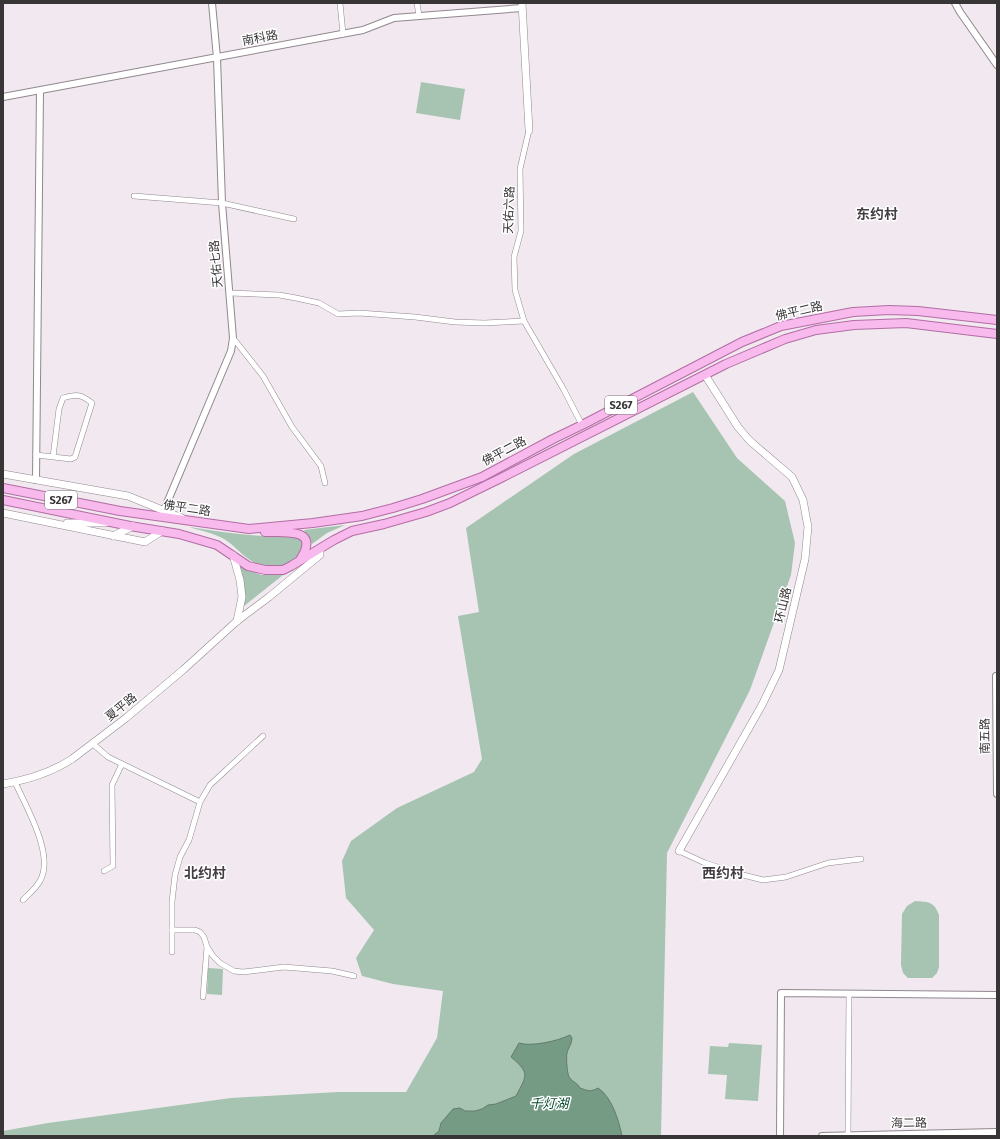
<svg xmlns="http://www.w3.org/2000/svg" width="1000" height="1139" font-family="'Fira Sans','Noto Sans SC',sans-serif">
  <style>
    .green { fill: #a6c4b1 }
    .water { fill: #769b84; stroke: #637c6d }
    .lines { fill: none; stroke-linecap: round; stroke-linejoin: round }
    .minor-casing { stroke: #90888e; stroke-width: 6 }
    .tertiary-casing { stroke: #90888e; stroke-width: 8 }
    .secondary-casing { stroke: #90888e; stroke-width: 8 }
    .primary-casing { stroke: #b26da4; stroke-width: 10 }
    .minor { stroke: #fff; stroke-width: 5 }
    .tertiary { stroke: #fff; stroke-width: 6 }
    .secondary { stroke: #fff; stroke-width: 7 }
    .primary { stroke: #f8b9ec; stroke-width: 8 }
    .labels { text-anchor: middle; dominant-baseline: central; stroke-width: 3; stroke-linejoin: round; paint-order: stroke }
    .shield { fill: #fff; stroke: #747273; stroke-width: 1 }
    .shield-label { font-size: 11px; font-weight: bold; fill: #383537 }
    .street-label { font-size: 12px; fill: #383537; stroke: #fff }
    .water-label { font-size: 13px; font-style: italic; fill: #084c2e; stroke: #fff }
    .quarter-label { font-size: 14px; font-weight: bold; fill: #443e43; stroke: #fff }
  </style>
  <rect width="100%" height="100%" fill="#f1e9ef"/>
  <!-- green -->
  <g class="green">
    <path d="M 421,82 L 465,89 L 460,120 L 416,113 Z"/>
    <path d="M 693,392 L 737,458 L 785,501 L 795,543 L 791,575 L 750,690 L 667,853 L 661,1136 L 3,1136 L 3,1131 L 48,1123 L 231,1098 L 338,1092 L 406,1092 L 437,1038 L 443,991 L 393,984 L 362,976 L 356,958 L 374,930 L 346,898 L 342,861 L 351,841 L 397,808 L 474,772 L 482,759 L 458,616 L 479,612 L 466,528 L 574,454 Z"/>
    <path d="M 345,525 L 327,533 L 312,544 L 304,530 Z"/>
    <path d="M 189,527 C 214,531 240,535 265,536 C 275,536 289,532 298,537 C 302,539 303,543 303,547 C 304,558 288,565 279,566 C 272,568 264,567 258,564 C 244,559 236,546 224,539 C 216,534 199,530 189,527 Z"/>
    <path d="M 238,565 L 248,570 L 261,575 L 283,575 L 244,606 L 244,583 Z"/>
    <path d="M 915,901 C 928,902 934,901 939,915 L 939,967 L 937,973 L 932,978 L 908,978 L 903,973 L 901,965 L 902,914 L 907,906 Z"/>
    <path d="M 208,968 L 223,969 L 222,995 L 207,994 Z"/>
    <path d="M 729,1043 L 762,1045 L 758,1101 L 725,1099 L 727,1075 L 708,1074 L 710,1046 L 728,1047 Z"/>
  </g>
  <!-- water -->
  <path class="water" d="M 570,1035 L 572,1038 C 572,1044 568,1048 567,1053 C 566,1058 567,1072 569,1077 C 572,1082 578,1083 580,1088 C 588,1091 591,1092 598,1088 C 612,1097 619,1121 622,1136 L 433,1136 L 439,1131 L 441,1123 L 453,1109 L 460,1108 L 465,1111 L 475,1111 L 482,1109 L 488,1105 L 496,1104 L 516,1096 C 527,1075 530,1073 511,1057 L 519,1043 C 531,1047 558,1041 570,1035 Z"/>
  <g class="lines">
    <!-- minor casing -->
    <g class="minor-casing">
      <g id="minor">
        <path d="M 340,3 L 343,34"/>
        <path d="M 417,3 L 419,16"/>
        <path d="M 529,130 L 520,169 L 521,231 L 514,257 L 515,290 L 524,321 L 564,390 L 582,425"/>
        <path d="M 134,196 L 222,203 L 294,219"/>
        <path d="M 230,293 L 279,295 L 296,298 L 319,303 L 338,314 L 359,313 L 415,317 L 455,322 L 484,323 L 524,321"/>
        <path d="M 233,338 L 263,376 L 292,427 L 321,466 L 325,483"/>
        <path d="M 36,455 L 71,459 L 75,457 L 92,403 C 81,394 76,394 63,398 L 59,409 L 53,457"/>
        <path d="M 93,744 L 108,757 L 200,802"/>
        <path d="M 15,782 C 26,807 55,855 40,881 C 36,888 29,894 23,900"/>
        <path d="M 679,851 L 705,863 L 739,874 L 763,880 L 786,877 L 828,863 L 861,859"/>
        <path d="M 104,871 L 113,866 L 112,785 L 122,764"/>
        <path d="M 172,930 L 195,930 L 200,932 L 204,937 L 207,947 L 213,956 L 220,963 L 234,971 L 243,972 L 284,967 L 332,971 L 354,976"/>
        <path d="M 172,952 L 172,902 L 175,875 L 180,857 L 189,840 L 200,802 L 210,785 L 263,736"/>
        <path d="M 203,997 L 207,947"/>
        <path d="M 848,1135 L 849,994"/>
      </g>
    </g>
    <!-- tertiary casing -->
    <g class="tertiary-casing">
      <g id="tertiary">
        <path d="M 955,3 L 960,12 L 997,65"/>
        <path d="M 3,97 L 363,30 L 394,18 L 522,8"/>
        <path d="M 36,480 L 40,91"/>
        <path d="M 164,510 L 231,351 L 233,338 L 222,203 L 217,58 L 212,3"/>
        <path d="M 997,676 L 996,676 L 997,794"/>
        <path d="M 780,1136 L 781,993 L 997,995"/>
        <path d="M 822,1136 L 997,1132"/>
      </g>
    </g>
    <!-- secondary casing -->
    <g class="secondary-casing">
      <g id="secondary">
        <path d="M 522,3 L 529,130"/>
        <path d="M 3,474 L 128,496 L 182,518"/>
        <path d="M 3,513 L 145,542 L 162,531"/>
        <path d="M 67,523 L 105,523"/>
        <path d="M 113,536 L 133,526"/>
        <path d="M 233,555 L 240,580 L 242,597 L 237,621"/>
        <path d="M 3,784 C 27,780 52,772 72,759 L 126,718 L 183,670 L 237,621 L 269,597 L 320,555 L 320,549"/>
        <path d="M 679,851 L 762,705 L 779,670 L 805,559 L 808,527 L 803,500 L 792,477 L 750,441 L 738,427 L 705,375"/>
      </g>
    </g>
    <!-- primary casing -->
    <g class="primary-casing">
      <g id="primary">
        <path d="M 3,488 L 120,511 L 249,529 L 313,523 L 362,516 L 393,508 L 422,499 L 482,477 L 553,439 L 582,425 L 742,342 L 781,326 L 853,312 L 889,310 L 918,311 L 997,320"/>
        <path d="M 3,500 L 130,526 L 179,534 L 217,545 L 248,566 L 265,570 L 283,570 L 291,566 L 334,540 L 352,531 L 384,524 L 426,512 L 450,503 L 501,478 L 726,364 L 785,339 L 816,330 L 854,325 L 906,323 L 997,334"/>
        <path d="M 265,532 C 286,532 321,528 300,560"/>
      </g>
    </g>
    <!-- minor -->
    <use href="#minor" class="minor"/>
    <!-- tertiary -->
    <use href="#tertiary" class="tertiary"/>
    <!-- secondary -->
    <use href="#secondary" class="secondary"/>
    <!-- primary -->
    <use href="#primary" class="primary"/>
  </g>
  <g class="labels">
    <!-- shield labels -->
    <g class="shield">
      <rect x="605" y="396" width="32" height="18" rx="3"/>
      <rect x="45" y="491" width="32" height="18" rx="3"/>
    </g>
    <g class="shield-label">
      <text x="621" y="405">S267</text>
      <text x="61" y="500">S267</text>
    </g>
    <!-- street labels -->
    <g class="street-label">
      <text transform="translate(260 38) rotate(-11)">南科路</text>
      <text transform="translate(509 210) rotate(-88)">天佑六路</text>
      <text transform="translate(216 264) rotate(-95)">天佑七路</text>
      <text transform="translate(799 311) rotate(-13)">佛平二路</text>
      <text transform="translate(504 451) rotate(-28)">佛平二路</text>
      <text transform="translate(187 508) rotate(8)">佛平二路</text>
      <text transform="translate(783 605) rotate(-77)">环山路</text>
      <text transform="translate(121 707) rotate(-39)">夏平路</text>
      <text transform="translate(985 736) rotate(-91)">南五路</text>
      <text transform="translate(909 1123) rotate(-1)">海二路</text>
    </g>
    <!-- water labels -->
    <g class="water-label">
      <text x="549" y="1103">千灯湖</text>
    </g>
    <!-- quarter labels -->
    <g class="quarter-label">
      <text x="877" y="214">东约村</text>
      <text x="205" y="873">北约村</text>
      <text x="723" y="873">西约村</text>
    </g>
  </g>
  <!-- border -->
  <rect width="1000" height="1139" fill="none" stroke="#383537" stroke-width="8"/>
</svg>
